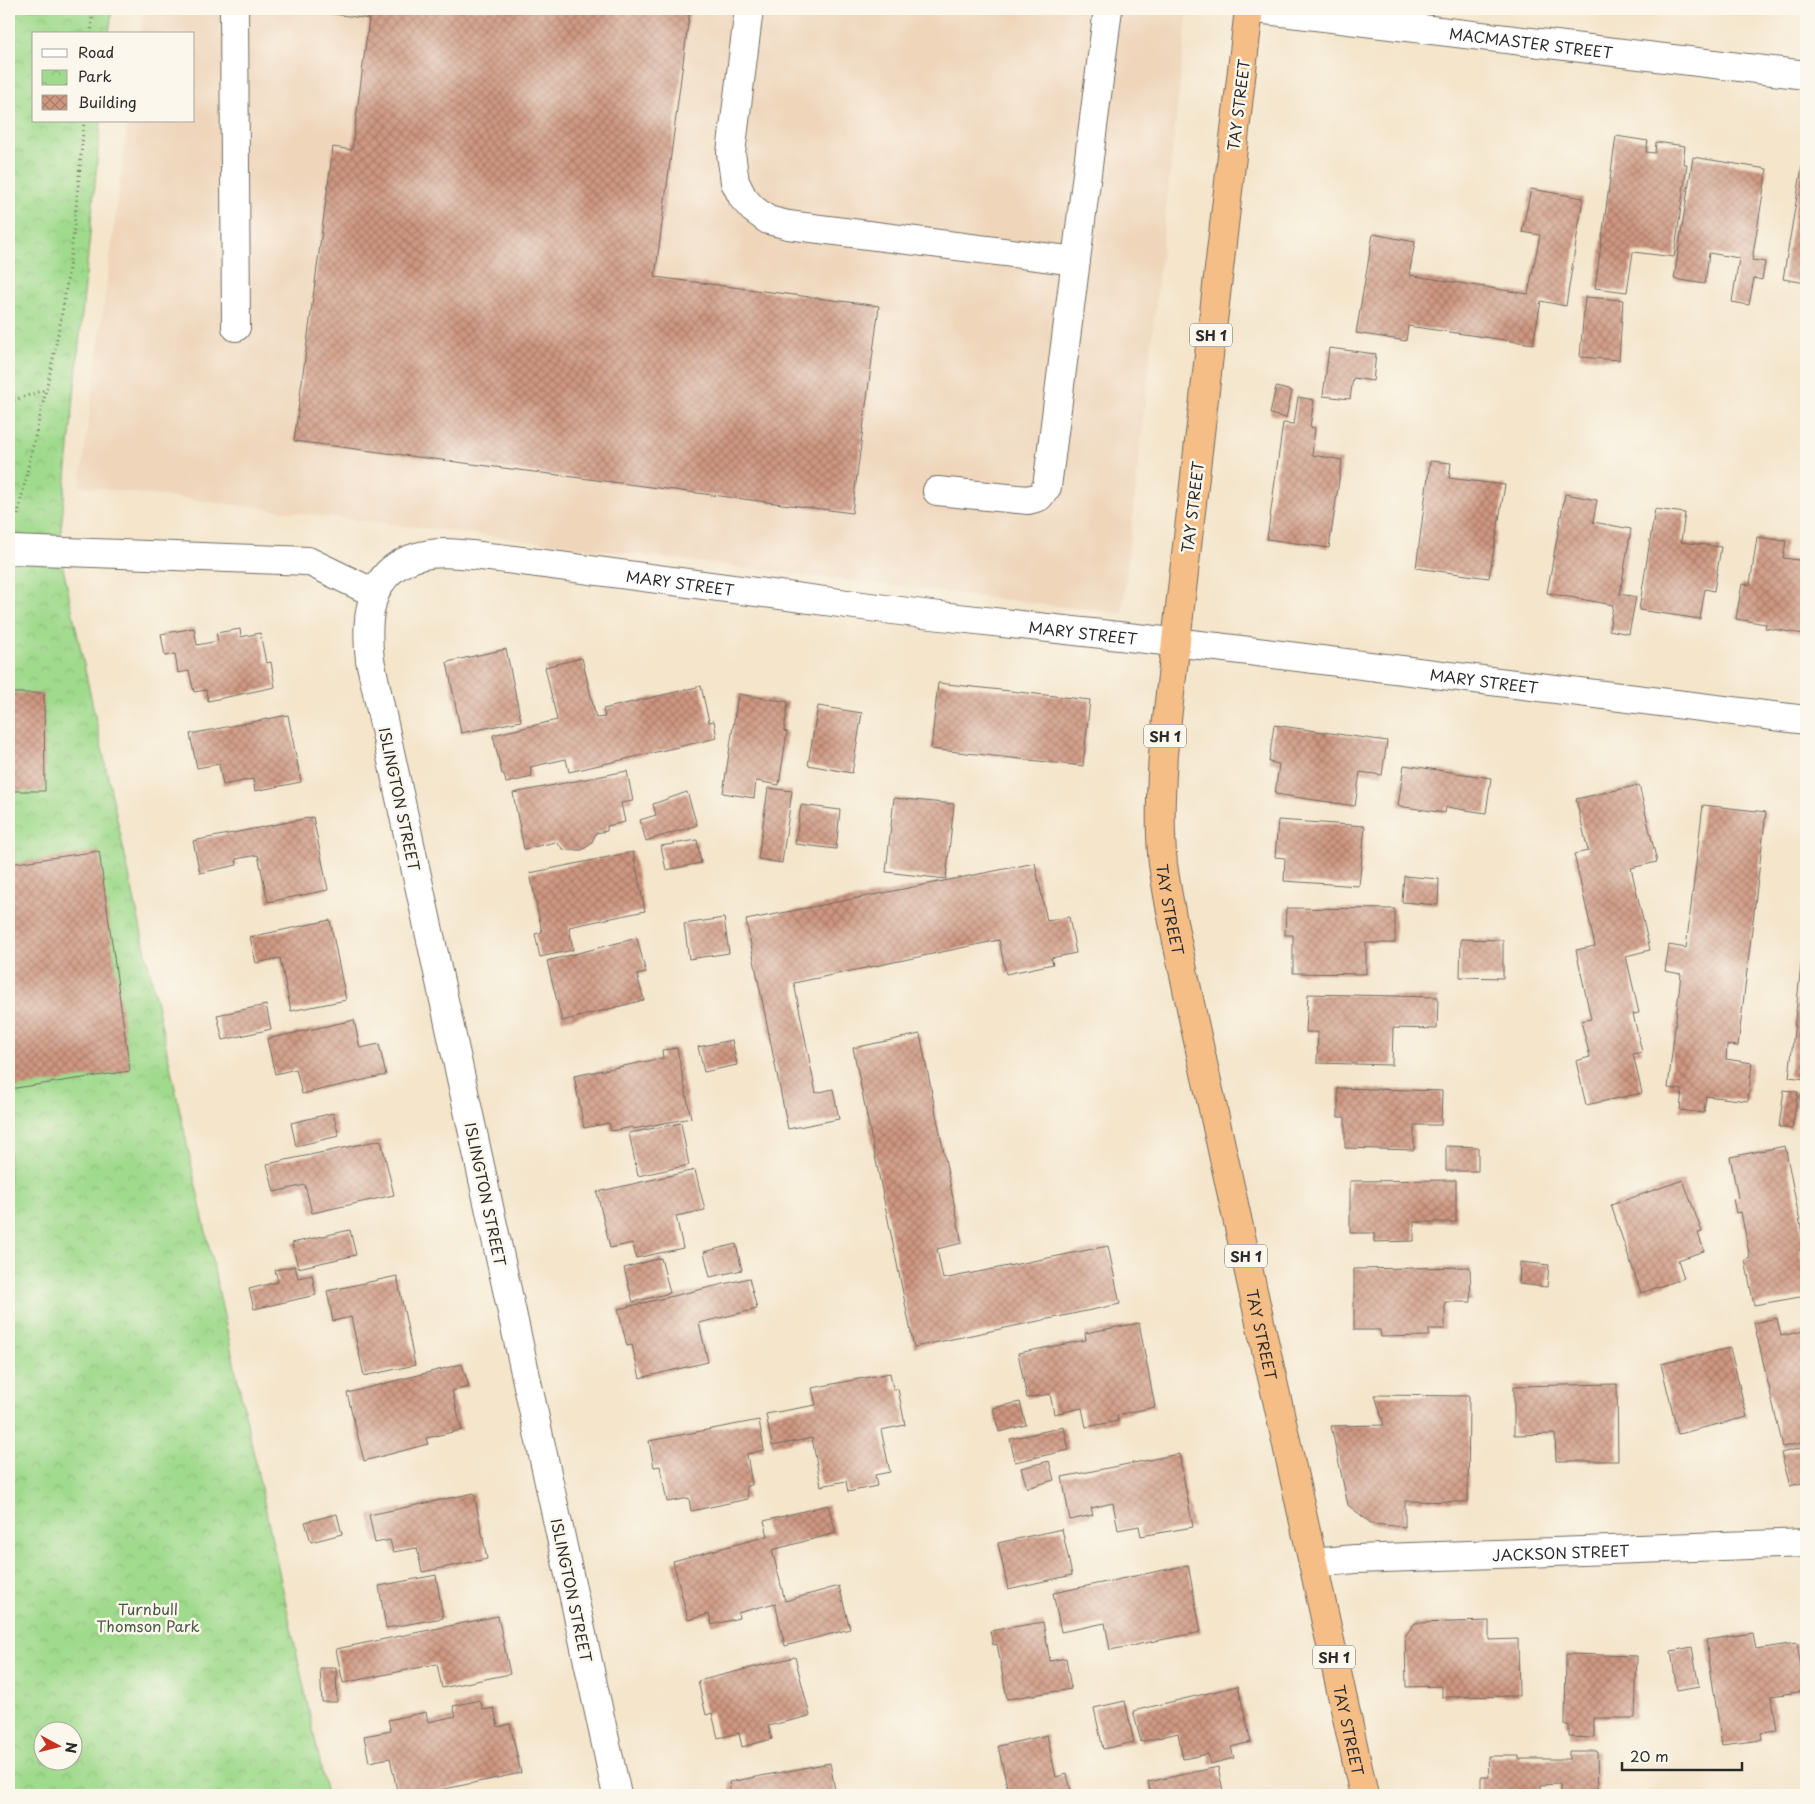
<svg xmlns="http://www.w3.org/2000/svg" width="1815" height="1804" font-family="'Playpen Sans',sans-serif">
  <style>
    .built { fill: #efd6bb }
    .park { fill: url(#park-crowns); stroke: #66825c; fill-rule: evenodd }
    .building { fill: url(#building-cross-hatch) }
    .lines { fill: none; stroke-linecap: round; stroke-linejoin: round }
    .minor-casing { stroke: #716c63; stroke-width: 30 }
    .highway-casing { stroke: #716c63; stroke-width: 30 }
    .path { stroke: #716c63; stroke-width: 3; stroke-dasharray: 1 4; stroke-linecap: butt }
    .minor { stroke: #fff; stroke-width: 28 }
    .highway { stroke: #f5be86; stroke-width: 28 }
    .labels { text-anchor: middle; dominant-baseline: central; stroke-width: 5; stroke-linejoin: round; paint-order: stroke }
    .shield { fill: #fbf7ec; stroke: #696865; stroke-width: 1 }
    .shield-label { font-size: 14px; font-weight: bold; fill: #2b2b2b }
    .street-label { font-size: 15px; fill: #2b2b2b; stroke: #fbf7ec }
    .park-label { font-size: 15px; fill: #485744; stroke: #fbf7ec }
  </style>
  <defs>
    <pattern id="park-crowns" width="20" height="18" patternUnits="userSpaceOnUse" patternTransform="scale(1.25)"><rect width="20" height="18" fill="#a0da8d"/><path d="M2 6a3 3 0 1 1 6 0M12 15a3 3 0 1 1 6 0" fill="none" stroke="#8abb7a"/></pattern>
    <pattern id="building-cross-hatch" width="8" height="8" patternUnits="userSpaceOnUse" patternTransform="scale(1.25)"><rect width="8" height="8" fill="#cf9781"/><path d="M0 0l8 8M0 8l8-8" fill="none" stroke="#a87b6a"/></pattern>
  </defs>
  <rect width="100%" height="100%" fill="#fbf7ec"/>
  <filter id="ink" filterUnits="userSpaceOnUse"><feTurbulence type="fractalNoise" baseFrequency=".02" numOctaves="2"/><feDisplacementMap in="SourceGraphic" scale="10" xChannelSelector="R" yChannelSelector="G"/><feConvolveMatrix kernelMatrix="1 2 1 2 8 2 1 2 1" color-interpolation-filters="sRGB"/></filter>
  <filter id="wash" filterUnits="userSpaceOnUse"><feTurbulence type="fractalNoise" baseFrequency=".0096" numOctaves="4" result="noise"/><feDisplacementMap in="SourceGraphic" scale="20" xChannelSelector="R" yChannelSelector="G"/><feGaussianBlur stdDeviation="1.12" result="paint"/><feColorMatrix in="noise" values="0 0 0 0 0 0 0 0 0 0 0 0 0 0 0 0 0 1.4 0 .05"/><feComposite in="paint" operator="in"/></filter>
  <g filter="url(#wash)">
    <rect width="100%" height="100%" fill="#f4e5cb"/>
    <!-- built -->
    <path class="built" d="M 143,9 L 1188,9 L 1122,614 L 80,486 L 128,121 L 194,121 L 194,34 L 140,34 Z"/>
    <!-- park -->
    <path class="park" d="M 9,9 L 112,9 L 109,34 L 34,34 L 34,121 L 101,121 L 59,549 L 327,1795 L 9,1795 ZM 42,1732 L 72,1732 L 72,1762 L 42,1762 Z"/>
    <g id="blocks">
      <!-- building -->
      <g class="building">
        <path d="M 299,9 L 690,9 L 655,277 L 879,306 L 852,513 L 294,441 L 333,147 L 352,150 L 369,19 Z"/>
        <path d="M 1616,136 L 1648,141 L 1646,152 L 1655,153 L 1656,142 L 1685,146 L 1683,164 L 1687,164 L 1674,257 L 1633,252 L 1627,292 L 1595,288 Z"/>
        <path d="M 1693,157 L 1767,169 L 1752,260 L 1765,262 L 1762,280 L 1754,278 L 1749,305 L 1732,302 L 1739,258 L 1709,253 L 1705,284 L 1674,279 Z"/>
        <path d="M 1803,161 L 1806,162 L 1806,283 L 1783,279 Z"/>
        <path d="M 1531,189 L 1583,198 L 1566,306 L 1541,301 L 1533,344 L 1408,326 L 1406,341 L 1356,333 L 1373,234 L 1415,242 L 1409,275 L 1528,294 L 1540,235 L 1522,232 Z"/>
        <path d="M 1585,297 L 1623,300 L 1619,360 L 1580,357 Z"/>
        <path d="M 1329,348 L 1376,354 L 1373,381 L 1353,378 L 1350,399 L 1323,396 Z"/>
        <path d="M 1276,387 L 1292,391 L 1286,418 L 1270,414 Z"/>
        <path d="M 1298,397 L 1314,400 L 1310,427 L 1315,428 L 1312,455 L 1342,460 L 1329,548 L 1267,539 L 1283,423 L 1294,424 Z"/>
        <path d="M 1430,461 L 1451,463 L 1449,478 L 1505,485 L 1489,578 L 1416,568 Z"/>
        <path d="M 1565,494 L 1597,500 L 1593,522 L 1631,529 L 1620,594 L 1636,597 L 1629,634 L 1609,630 L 1613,605 L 1547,593 Z"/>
        <path d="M 1655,509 L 1685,513 L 1681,542 L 1721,547 L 1714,591 L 1705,589 L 1700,619 L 1639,610 Z"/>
        <path d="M 1757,537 L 1786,541 L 1783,558 L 1806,561 L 1806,616 L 1804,634 L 1765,628 L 1766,624 L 1736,619 L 1742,584 L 1750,585 Z"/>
        <path d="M 194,628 L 197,645 L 218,641 L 216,633 L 240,629 L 241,637 L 260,633 L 266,663 L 271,662 L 275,687 L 208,701 L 206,690 L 194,692 L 189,671 L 178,673 L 175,654 L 165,656 L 161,634 Z"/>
        <path d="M 506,649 L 521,721 L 461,733 L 447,662 Z"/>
        <path d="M 582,658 L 596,718 L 605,717 L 603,709 L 701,686 L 709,722 L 714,721 L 717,738 L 569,772 L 566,759 L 530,767 L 532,777 L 506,783 L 504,774 L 502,774 L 493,735 L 557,720 L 545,667 Z"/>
        <path d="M 938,683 L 1090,700 L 1083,766 L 931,749 Z"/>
        <path d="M 9,693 L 44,693 L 45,791 L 9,791 Z"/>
        <path d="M 738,694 L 788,702 L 784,731 L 787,732 L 779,785 L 756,781 L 754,798 L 723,793 Z"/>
        <path d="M 818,706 L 862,713 L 852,773 L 808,765 Z"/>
        <path d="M 288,715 L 301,782 L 255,791 L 253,779 L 223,785 L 219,764 L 197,768 L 190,734 Z"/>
        <path d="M 1274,725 L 1387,741 L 1382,775 L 1360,772 L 1355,806 L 1275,794 L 1279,764 L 1269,762 Z"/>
        <path d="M 1404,765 L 1491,778 L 1486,813 L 1446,807 L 1445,813 L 1398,806 Z"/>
        <path d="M 627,771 L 633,801 L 621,803 L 625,822 L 607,826 L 607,831 L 596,833 L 591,844 L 582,850 L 568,850 L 563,849 L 556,842 L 524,849 L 513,793 Z"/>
        <path d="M 1639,785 L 1657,862 L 1631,868 L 1650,950 L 1626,956 L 1639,1013 L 1633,1014 L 1642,1052 L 1633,1054 L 1642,1093 L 1586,1105 L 1576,1061 L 1590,1057 L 1581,1021 L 1591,1019 L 1576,950 L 1595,946 L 1574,854 L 1588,851 L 1576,799 Z"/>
        <path d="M 768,788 L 792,791 L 782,863 L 758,859 Z"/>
        <path d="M 687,792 L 697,825 L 646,841 L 640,820 L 656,815 L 653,804 Z"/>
        <path d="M 894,798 L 954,804 L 946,879 L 886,872 Z"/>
        <path d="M 801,805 L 840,810 L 836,849 L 795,844 Z"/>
        <path d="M 1703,805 L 1766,812 L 1738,1046 L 1727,1045 L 1726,1059 L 1752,1063 L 1748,1101 L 1706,1096 L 1704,1113 L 1680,1110 L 1682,1090 L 1668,1088 L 1681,974 L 1665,971 L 1669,945 L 1686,948 Z"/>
        <path d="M 313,817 L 328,890 L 268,902 L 258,855 L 236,859 L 237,865 L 200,873 L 193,841 Z"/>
        <path d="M 1278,820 L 1365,826 L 1359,886 L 1284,881 L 1285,858 L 1275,857 Z"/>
        <path d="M 697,840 L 701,863 L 666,870 L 661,846 Z"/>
        <path d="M 99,851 L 130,1071 L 9,1089 L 9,864 Z"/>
        <path d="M 633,852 L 645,911 L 569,927 L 573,950 L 540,957 L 535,934 L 542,932 L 530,873 Z"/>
        <path d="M 1035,863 L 1047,921 L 1069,917 L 1076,953 L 1051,958 L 1053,964 L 1006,974 L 999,940 L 794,983 L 816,1093 L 833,1089 L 839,1119 L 788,1129 L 746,920 Z"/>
        <path d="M 1404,876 L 1439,879 L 1438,905 L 1402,902 Z"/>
        <path d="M 1286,908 L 1395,909 L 1395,943 L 1366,943 L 1366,974 L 1293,973 L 1293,935 L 1285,935 Z"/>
        <path d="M 1805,908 L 1806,908 L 1806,929 L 1802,929 Z"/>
        <path d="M 724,918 L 729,953 L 689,959 L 684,924 Z"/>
        <path d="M 330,920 L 346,1000 L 291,1011 L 280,958 L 256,963 L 250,937 Z"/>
        <path d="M 637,938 L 646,973 L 637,975 L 644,1000 L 562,1021 L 547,961 Z"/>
        <path d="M 1461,939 L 1503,940 L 1503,978 L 1460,977 Z"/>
        <path d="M 1801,965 L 1806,966 L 1806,1079 L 1789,1077 Z"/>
        <path d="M 1308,994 L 1438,997 L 1437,1029 L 1393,1028 L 1392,1065 L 1317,1063 L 1318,1032 L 1306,1032 Z"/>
        <path d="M 266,1005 L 271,1029 L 223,1040 L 217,1015 Z"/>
        <path d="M 354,1020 L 360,1048 L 379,1044 L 386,1075 L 302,1094 L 296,1069 L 275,1074 L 267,1039 Z"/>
        <path d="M 920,1034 L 962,1243 L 937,1249 L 943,1279 L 1108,1246 L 1120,1304 L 914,1347 L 853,1048 Z"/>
        <path d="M 732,1040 L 737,1065 L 704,1072 L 698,1047 Z"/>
        <path d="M 677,1048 L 691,1118 L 633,1129 L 633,1127 L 611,1131 L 609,1123 L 584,1128 L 574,1076 L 663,1058 L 662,1050 Z"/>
        <path d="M 1338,1088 L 1442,1091 L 1441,1125 L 1414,1125 L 1414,1150 L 1345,1148 L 1345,1117 L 1338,1117 Z"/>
        <path d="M 1784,1090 L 1798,1092 L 1792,1129 L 1779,1127 Z"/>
        <path d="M 333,1113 L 339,1136 L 296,1146 L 291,1123 Z"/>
        <path d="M 681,1123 L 689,1165 L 638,1176 L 629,1133 Z"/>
        <path d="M 381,1140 L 394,1195 L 312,1213 L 305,1185 L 274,1192 L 267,1164 Z"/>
        <path d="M 1446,1146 L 1478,1147 L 1478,1171 L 1446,1171 Z"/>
        <path d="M 1785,1146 L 1805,1248 L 1800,1249 L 1806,1281 L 1806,1296 L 1754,1305 L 1745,1260 L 1750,1258 L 1741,1212 L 1736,1213 L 1733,1199 L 1738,1198 L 1730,1157 Z"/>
        <path d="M 695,1170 L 705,1210 L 676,1216 L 683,1248 L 636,1258 L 633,1243 L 610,1248 L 597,1192 Z"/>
        <path d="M 1456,1180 L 1456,1222 L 1414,1222 L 1414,1241 L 1374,1242 L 1374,1233 L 1350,1233 L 1350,1181 Z"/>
        <path d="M 1683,1180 L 1702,1232 L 1698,1233 L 1704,1251 L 1678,1260 L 1684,1278 L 1641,1293 L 1611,1205 Z"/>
        <path d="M 350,1230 L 356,1255 L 298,1268 L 292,1243 Z"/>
        <path d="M 736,1244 L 742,1270 L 710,1277 L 704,1252 Z"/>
        <path d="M 661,1258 L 670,1293 L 633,1302 L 624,1268 Z"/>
        <path d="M 1520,1262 L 1549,1265 L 1547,1287 L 1519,1284 Z"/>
        <path d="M 295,1266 L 298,1278 L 312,1275 L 316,1295 L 254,1309 L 249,1289 L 278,1282 L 275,1270 Z"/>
        <path d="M 1470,1267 L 1471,1302 L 1445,1302 L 1445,1329 L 1429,1329 L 1429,1336 L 1381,1337 L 1380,1330 L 1354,1330 L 1354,1269 Z"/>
        <path d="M 397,1276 L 415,1365 L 364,1376 L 351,1317 L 333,1321 L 327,1291 Z"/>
        <path d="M 749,1278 L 757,1309 L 699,1323 L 708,1362 L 640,1378 L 632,1345 L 627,1346 L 618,1309 Z"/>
        <path d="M 1777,1318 L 1781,1336 L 1803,1331 L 1806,1348 L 1806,1442 L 1783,1447 L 1754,1323 Z"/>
        <path d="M 1139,1323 L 1155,1407 L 1117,1415 L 1118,1421 L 1086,1427 L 1082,1408 L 1054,1414 L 1050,1394 L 1027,1398 L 1018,1353 L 1086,1340 L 1085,1333 Z"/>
        <path d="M 1730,1348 L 1747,1417 L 1678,1434 L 1661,1364 Z"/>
        <path d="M 462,1364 L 469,1387 L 452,1391 L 462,1430 L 426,1438 L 428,1444 L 364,1461 L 347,1393 Z"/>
        <path d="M 890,1373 L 893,1389 L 898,1389 L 905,1425 L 881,1430 L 890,1472 L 875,1475 L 877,1486 L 848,1492 L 846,1481 L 821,1486 L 812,1438 L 772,1446 L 766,1414 L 816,1405 L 812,1388 Z"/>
        <path d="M 1617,1384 L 1618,1461 L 1556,1461 L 1555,1434 L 1514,1435 L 1514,1386 Z"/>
        <path d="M 1375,1395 L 1469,1396 L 1468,1502 L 1405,1501 L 1405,1527 L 1372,1524 L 1348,1505 L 1331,1426 L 1384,1425 Z"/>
        <path d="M 1020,1402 L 1026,1425 L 999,1432 L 993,1408 Z"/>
        <path d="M 759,1420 L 764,1450 L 747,1454 L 752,1485 L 746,1486 L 748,1499 L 691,1511 L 689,1498 L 667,1502 L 660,1466 L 654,1467 L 649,1441 Z"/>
        <path d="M 1064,1427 L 1069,1450 L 1015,1462 L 1010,1439 Z"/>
        <path d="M 1806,1447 L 1806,1482 L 1790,1486 L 1781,1453 Z"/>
        <path d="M 1179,1454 L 1193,1527 L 1141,1536 L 1139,1526 L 1118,1530 L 1113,1503 L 1091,1508 L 1093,1515 L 1070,1520 L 1062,1477 Z"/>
        <path d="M 1049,1461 L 1054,1480 L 1027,1488 L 1021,1468 Z"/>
        <path d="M 474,1493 L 487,1559 L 422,1572 L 417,1548 L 393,1552 L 390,1540 L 375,1543 L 369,1515 Z"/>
        <path d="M 828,1505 L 836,1533 L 772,1550 L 785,1601 L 839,1586 L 850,1629 L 785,1646 L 775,1603 L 738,1613 L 739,1618 L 712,1625 L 709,1614 L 688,1620 L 673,1561 L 768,1536 L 764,1521 Z"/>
        <path d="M 337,1514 L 342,1534 L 311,1542 L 305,1522 Z"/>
        <path d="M 1062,1529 L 1072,1575 L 1008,1589 L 998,1543 Z"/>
        <path d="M 1188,1565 L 1201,1632 L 1110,1650 L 1105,1623 L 1061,1632 L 1053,1593 Z"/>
        <path d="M 436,1575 L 443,1618 L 386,1628 L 379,1586 Z"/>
        <path d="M 498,1616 L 510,1674 L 442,1688 L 437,1664 L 343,1683 L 336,1649 Z"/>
        <path d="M 1489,1621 L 1489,1640 L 1518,1639 L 1519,1696 L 1442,1697 L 1442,1686 L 1406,1687 L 1405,1636 L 1415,1623 Z"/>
        <path d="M 1043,1622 L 1050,1661 L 1066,1658 L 1071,1689 L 1007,1699 L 997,1644 L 993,1645 L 990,1631 Z"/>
        <path d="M 1753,1633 L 1756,1649 L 1797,1643 L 1805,1691 L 1772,1696 L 1777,1731 L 1761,1733 L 1762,1740 L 1722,1745 L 1706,1640 Z"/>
        <path d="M 1692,1647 L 1699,1687 L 1677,1691 L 1671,1651 Z"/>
        <path d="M 1566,1654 L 1637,1656 L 1635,1718 L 1594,1718 L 1594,1738 L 1569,1737 L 1569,1725 L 1565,1725 Z"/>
        <path d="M 795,1657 L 810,1716 L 768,1726 L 772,1739 L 742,1747 L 739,1733 L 718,1738 L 712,1713 L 706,1715 L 698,1681 Z"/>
        <path d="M 320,1668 L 336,1668 L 337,1702 L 322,1702 Z"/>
        <path d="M 1238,1686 L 1251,1742 L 1231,1747 L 1234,1758 L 1210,1764 L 1208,1754 L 1183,1759 L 1178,1733 L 1141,1742 L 1133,1711 Z"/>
        <path d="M 480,1700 L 483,1710 L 494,1708 L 498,1727 L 510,1724 L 521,1773 L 416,1795 L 398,1795 L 390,1758 L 369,1762 L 364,1736 L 391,1731 L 388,1720 L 426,1712 L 428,1722 L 456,1716 L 453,1706 Z"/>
        <path d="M 1125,1701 L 1134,1742 L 1103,1749 L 1094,1708 Z"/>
        <path d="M 1047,1735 L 1056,1777 L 1067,1774 L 1072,1795 L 1009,1795 L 998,1746 Z"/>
        <path d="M 1569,1751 L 1597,1751 L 1598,1795 L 1560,1795 L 1560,1784 L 1541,1785 L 1541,1795 L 1481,1795 L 1481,1777 L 1489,1777 L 1488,1756 L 1519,1756 L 1519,1759 L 1569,1759 Z"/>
        <path d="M 830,1763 L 836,1795 L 731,1795 L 729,1782 Z"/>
        <path d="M 1218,1767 L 1223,1791 L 1201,1795 L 1151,1795 L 1148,1782 Z"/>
      </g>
    </g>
  </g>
  <g filter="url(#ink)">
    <use href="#blocks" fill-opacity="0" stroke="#716c63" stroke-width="1"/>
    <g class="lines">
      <!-- minor casing -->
      <g class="minor-casing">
        <g id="minor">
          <path d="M 234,9 L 236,327"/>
          <path d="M 749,9 L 731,153 L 735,182 L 743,198 L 753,209 L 768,220 L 788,225 L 1076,261"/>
          <path id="s1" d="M 1257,9 L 1806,75"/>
          <path d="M 937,491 L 1028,500 L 1039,497 L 1047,487 L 1108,9"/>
          <path d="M 9,551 L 12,550 L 308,561 L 374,593"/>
          <path id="s2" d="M 1313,1563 L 1355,1559 L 1806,1543"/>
          <path id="s3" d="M 617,1795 L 370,660 C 364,611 371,563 430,554 C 452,551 477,556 499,558 L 923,614 L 1217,647 L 1806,720"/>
        </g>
      </g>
      <!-- highway casing -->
      <g class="highway-casing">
        <g id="highway">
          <path id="s4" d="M 1249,9 L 1163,754 C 1161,790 1159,828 1163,864 C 1170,916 1183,967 1193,1018 L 1364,1795"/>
        </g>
      </g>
      <!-- path -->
      <g class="path">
        <path d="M 91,34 L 93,9"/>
        <path d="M 9,402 L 44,390"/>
        <path d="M 18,515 C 31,449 49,384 61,318 C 73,253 78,187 84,121"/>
      </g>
      <!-- minor -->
      <use href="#minor" class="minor"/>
      <!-- highway -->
      <use href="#highway" class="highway"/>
    </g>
  </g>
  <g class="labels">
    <!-- shield labels -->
    <g class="shield">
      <rect x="1190" y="323.5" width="42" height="23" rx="4"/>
      <rect x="1144" y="724.5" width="42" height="23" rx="4"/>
      <rect x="1225" y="1244.5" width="42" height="23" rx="4"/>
      <rect x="1313" y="1645.5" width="42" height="23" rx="4"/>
    </g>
    <g class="shield-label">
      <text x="1211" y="335">SH 1</text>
      <text x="1165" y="736">SH 1</text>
      <text x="1246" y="1256">SH 1</text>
      <text x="1334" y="1657">SH 1</text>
    </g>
    <!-- street labels -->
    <g class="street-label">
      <text stroke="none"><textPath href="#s1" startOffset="276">MACMASTER STREET</textPath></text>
      <text transform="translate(1238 105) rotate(-83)">TAY STREET</text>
      <text transform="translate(1192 507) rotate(-83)">TAY STREET</text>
      <text stroke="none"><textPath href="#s3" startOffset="1552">MARY STREET</textPath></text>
      <text stroke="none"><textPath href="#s3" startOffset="1958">MARY STREET</textPath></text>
      <text stroke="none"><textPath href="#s3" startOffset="2362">MARY STREET</textPath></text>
      <text transform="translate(400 799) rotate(78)">ISLINGTON STREET</text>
      <text stroke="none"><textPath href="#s4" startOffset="906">TAY STREET</textPath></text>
      <text transform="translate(486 1194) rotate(78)">ISLINGTON STREET</text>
      <text stroke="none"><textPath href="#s4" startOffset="1341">TAY STREET</textPath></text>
      <text stroke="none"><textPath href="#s2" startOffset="248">JACKSON STREET</textPath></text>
      <text transform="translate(572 1590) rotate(78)">ISLINGTON STREET</text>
      <text stroke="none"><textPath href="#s4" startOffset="1746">TAY STREET</textPath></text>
    </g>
    <!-- park labels -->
    <g class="park-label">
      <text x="148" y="1608">Turnbull<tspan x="148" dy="17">Thomson Park</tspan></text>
    </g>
  </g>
  <!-- margin -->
  <rect width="1815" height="1804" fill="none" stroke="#fbf7ec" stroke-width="30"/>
  <!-- legend -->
  <rect x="32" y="32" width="162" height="90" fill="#fbf7ec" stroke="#a8a59f"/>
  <rect x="42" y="49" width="25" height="8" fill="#ffffff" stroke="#a8a59f"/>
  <text x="78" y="58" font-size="15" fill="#2b2b2b">Road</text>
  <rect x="42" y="70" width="25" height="15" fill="url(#park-crowns)" stroke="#a8a59f"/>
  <text x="78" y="82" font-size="15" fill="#2b2b2b">Park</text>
  <rect x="42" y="95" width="25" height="15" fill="url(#building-cross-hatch)" stroke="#a8a59f"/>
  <text x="78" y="108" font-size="15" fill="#2b2b2b">Building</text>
  <!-- north arrow -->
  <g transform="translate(58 1746) rotate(97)"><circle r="24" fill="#fbf7ec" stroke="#a8a59f"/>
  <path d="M0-4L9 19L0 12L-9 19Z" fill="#c8321e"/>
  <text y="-8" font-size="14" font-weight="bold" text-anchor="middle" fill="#2b2b2b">N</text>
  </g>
  <!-- scale -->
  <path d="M1622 1762v8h120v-8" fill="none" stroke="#2b2b2b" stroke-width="2.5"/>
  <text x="1630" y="1762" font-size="15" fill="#2b2b2b" stroke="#fbf7ec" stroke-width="4" paint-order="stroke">20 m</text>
</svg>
